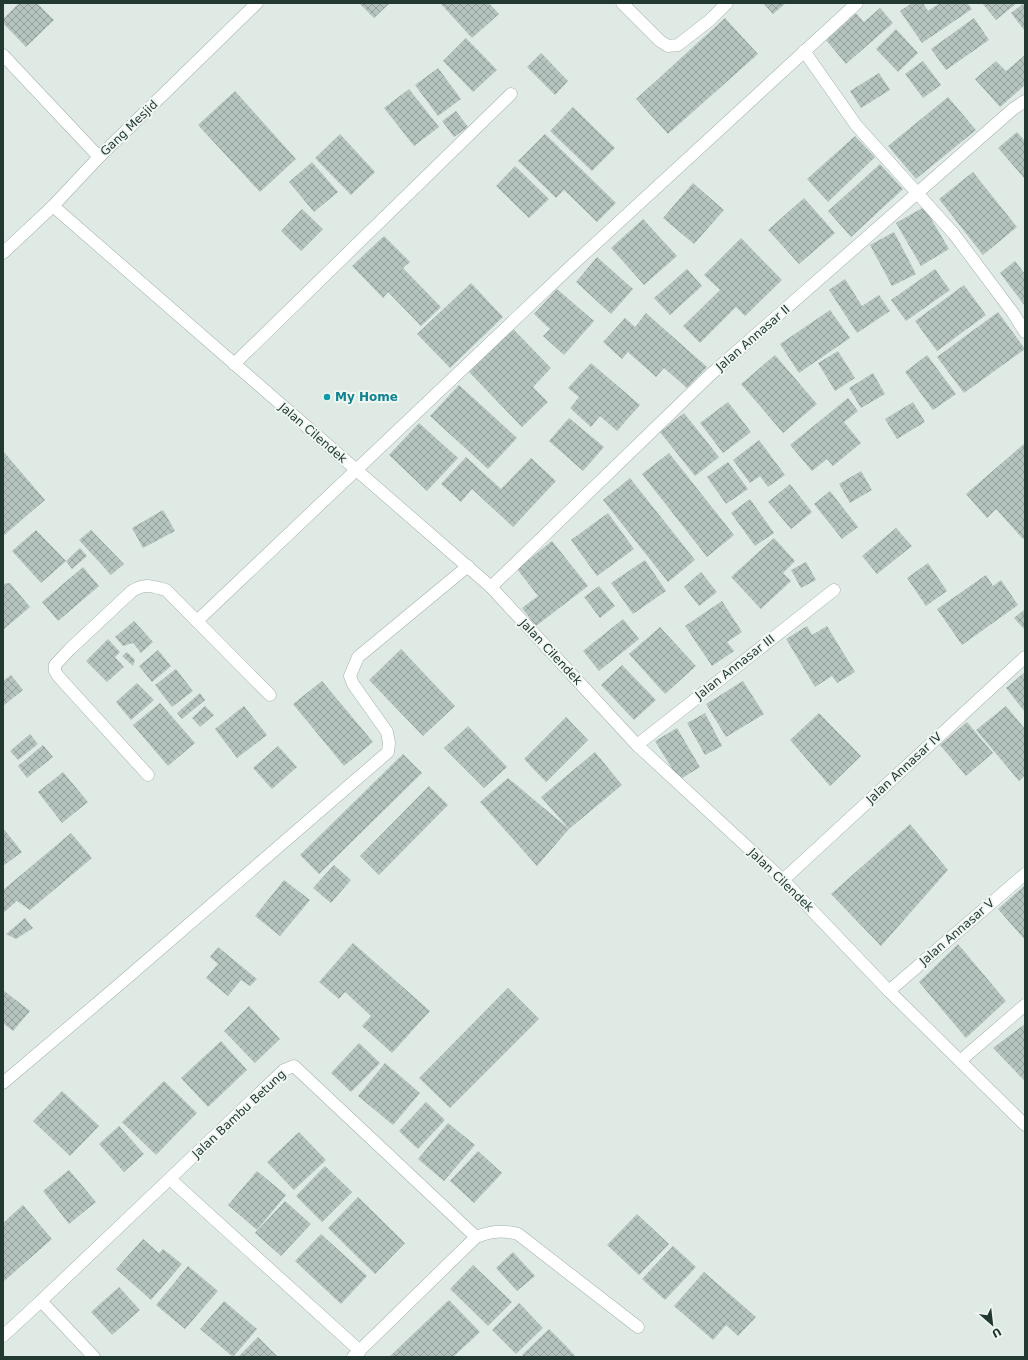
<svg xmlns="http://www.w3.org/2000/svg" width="1028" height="1360" font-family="'DejaVu Sans',sans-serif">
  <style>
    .building { fill: url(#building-cross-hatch) }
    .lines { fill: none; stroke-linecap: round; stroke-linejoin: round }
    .minor-casing { stroke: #a3b1ac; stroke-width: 13 }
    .minor { stroke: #fff; stroke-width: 12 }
    .culture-dot { fill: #0f9aa8; stroke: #f0f7f3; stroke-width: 1.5 }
    .labels { text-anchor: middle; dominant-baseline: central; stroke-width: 4; stroke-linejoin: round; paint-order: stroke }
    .street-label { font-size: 12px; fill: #223932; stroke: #f0f7f3 }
    .culture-label { font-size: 12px; font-weight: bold; fill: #0d838f; stroke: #f0f7f3; text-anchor: start }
  </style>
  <defs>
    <pattern id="building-cross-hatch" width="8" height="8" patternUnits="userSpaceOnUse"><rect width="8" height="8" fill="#b5c4be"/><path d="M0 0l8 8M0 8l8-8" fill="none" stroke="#93a09b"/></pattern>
  </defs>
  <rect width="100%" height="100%" fill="#e0eae5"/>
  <!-- building -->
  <g class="building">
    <path d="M 19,3 L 37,3 L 54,20 L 26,47 L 3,23 L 3,19 Z"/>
    <path d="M 359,3 L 390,3 L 374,18 Z"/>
    <path d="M 440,3 L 489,3 L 499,14 L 472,38 Z"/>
    <path d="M 763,3 L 786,3 L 773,14 Z"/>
    <path d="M 912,3 L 923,3 L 928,11 L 940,3 L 967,3 L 972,9 L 922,43 L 900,11 Z"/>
    <path d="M 982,3 L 1017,3 L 996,20 Z"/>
    <path d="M 1024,3 L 1025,3 L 1025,31 L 1011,13 Z"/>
    <path d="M 880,8 L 893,23 L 846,64 L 826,40 L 856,13 L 864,22 Z"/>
    <path d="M 725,18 L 758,54 L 668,134 L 636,99 Z"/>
    <path d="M 974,18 L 989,40 L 946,70 L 931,49 Z"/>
    <path d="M 896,29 L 918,53 L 898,72 L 876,49 Z"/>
    <path d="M 466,38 L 497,70 L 473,92 L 443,61 Z"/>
    <path d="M 541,53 L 568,81 L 555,95 L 527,67 Z"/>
    <path d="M 1025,55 L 1025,85 L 1000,107 L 975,79 L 996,61 L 1006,71 Z"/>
    <path d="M 923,61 L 941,85 L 923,98 L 905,74 Z"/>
    <path d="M 438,68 L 461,99 L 438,116 L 415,85 Z"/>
    <path d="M 879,73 L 890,90 L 861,108 L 850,91 Z"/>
    <path d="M 409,89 L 439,127 L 414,146 L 384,108 Z"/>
    <path d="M 235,91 L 296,159 L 260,192 L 198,125 Z"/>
    <path d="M 948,97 L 976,130 L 916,179 L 888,146 Z"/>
    <path d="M 573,107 L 615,148 L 592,171 L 550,131 Z"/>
    <path d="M 456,111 L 468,127 L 454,137 L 442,121 Z"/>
    <path d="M 1017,132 L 1025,141 L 1025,179 L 998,148 Z"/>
    <path d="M 340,134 L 375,172 L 351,195 L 315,158 Z"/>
    <path d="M 545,134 L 616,203 L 597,222 L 564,190 L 556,198 L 518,161 Z"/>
    <path d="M 855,136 L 875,157 L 828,202 L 807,179 Z"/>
    <path d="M 312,162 L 338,192 L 314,212 L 289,182 Z"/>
    <path d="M 880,164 L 903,189 L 851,237 L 828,211 Z"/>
    <path d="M 515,166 L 549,199 L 529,218 L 496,186 Z"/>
    <path d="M 973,172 L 1017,227 L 983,255 L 939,199 Z"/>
    <path d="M 693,183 L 724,210 L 694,244 L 663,218 Z"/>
    <path d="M 804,198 L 835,233 L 799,264 L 768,230 Z"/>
    <path d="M 924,207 L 949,249 L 921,266 L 896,223 Z"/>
    <path d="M 302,209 L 323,229 L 301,251 L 281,231 Z"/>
    <path d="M 643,219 L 677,256 L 644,285 L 611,248 Z"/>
    <path d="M 894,232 L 916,274 L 892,286 L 870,245 Z"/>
    <path d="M 384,236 L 410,262 L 403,268 L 441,307 L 421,326 L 388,292 L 383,298 L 352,266 Z"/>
    <path d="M 741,238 L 782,280 L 745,316 L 736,307 L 700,343 L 683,326 L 720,290 L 704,275 Z"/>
    <path d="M 597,257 L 633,289 L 611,314 L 576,282 Z"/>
    <path d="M 1015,261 L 1025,274 L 1025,306 L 1000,273 Z"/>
    <path d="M 687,269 L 702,286 L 670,315 L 654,298 Z"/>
    <path d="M 935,269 L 950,290 L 906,321 L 891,300 Z"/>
    <path d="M 845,279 L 862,306 L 879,295 L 890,311 L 857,333 L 829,290 Z"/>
    <path d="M 471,283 L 503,317 L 450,368 L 417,334 Z"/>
    <path d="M 964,285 L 986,315 L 937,351 L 915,321 Z"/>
    <path d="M 557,289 L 594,321 L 564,355 L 543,336 L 550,329 L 534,314 Z"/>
    <path d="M 830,310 L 850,338 L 799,373 L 780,344 Z"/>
    <path d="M 998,312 L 1025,349 L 964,393 L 937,357 Z"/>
    <path d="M 646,313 L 707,367 L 687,388 L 664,368 L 656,377 L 628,352 L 622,359 L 603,342 L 625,318 L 635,327 Z"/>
    <path d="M 513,329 L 551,368 L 533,387 L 548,402 L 522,427 L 469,372 Z"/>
    <path d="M 838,351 L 855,378 L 835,391 L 818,363 Z"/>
    <path d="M 775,355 L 817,404 L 783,433 L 741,384 Z"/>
    <path d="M 927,355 L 956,394 L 933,410 L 905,372 Z"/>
    <path d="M 591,363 L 640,405 L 617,431 L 600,416 L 591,427 L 570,408 L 579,397 L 568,388 Z"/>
    <path d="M 873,373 L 885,394 L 861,408 L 849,388 Z"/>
    <path d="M 459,385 L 517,438 L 488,469 L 430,416 Z"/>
    <path d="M 848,398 L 858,411 L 844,422 L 861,443 L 833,466 L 827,459 L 812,471 L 790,445 Z"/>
    <path d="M 728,402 L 751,432 L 723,453 L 700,423 Z"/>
    <path d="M 913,402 L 925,422 L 897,439 L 885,419 Z"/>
    <path d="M 684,413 L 719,457 L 695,476 L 660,432 Z"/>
    <path d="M 569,418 L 604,447 L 583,471 L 549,441 Z"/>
    <path d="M 419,423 L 458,458 L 427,491 L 389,455 Z"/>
    <path d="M 759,440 L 785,475 L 768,487 L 760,476 L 750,483 L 733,460 Z"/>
    <path d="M 1025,443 L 1025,537 L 1023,539 L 996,509 L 987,518 L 966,494 Z"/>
    <path d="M 3,451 L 45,500 L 3,536 Z"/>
    <path d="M 669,453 L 734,535 L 707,557 L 642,474 Z"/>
    <path d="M 466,457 L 501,489 L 531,458 L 556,481 L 513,527 L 472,489 L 461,502 L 441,484 Z"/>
    <path d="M 728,462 L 748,489 L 726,504 L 707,477 Z"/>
    <path d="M 861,471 L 872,490 L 850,503 L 839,484 Z"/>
    <path d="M 630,478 L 695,560 L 668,582 L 603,500 Z"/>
    <path d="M 790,484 L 812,512 L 791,529 L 768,502 Z"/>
    <path d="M 830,491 L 858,527 L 842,539 L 814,504 Z"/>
    <path d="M 750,499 L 774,533 L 755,546 L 731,513 Z"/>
    <path d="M 163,510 L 175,531 L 143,548 L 132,528 Z"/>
    <path d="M 608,513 L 634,549 L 597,576 L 571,540 Z"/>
    <path d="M 896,528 L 912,546 L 877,574 L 862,556 Z"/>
    <path d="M 36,530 L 66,561 L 41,583 L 12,551 Z"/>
    <path d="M 91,530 L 124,564 L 111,575 L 79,540 Z"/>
    <path d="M 774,538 L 795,561 L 783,573 L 791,581 L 761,609 L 731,577 Z"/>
    <path d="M 552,541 L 588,586 L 536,626 L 522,608 L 538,596 L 517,569 Z"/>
    <path d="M 80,548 L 87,556 L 72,569 L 66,561 Z"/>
    <path d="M 645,560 L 666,591 L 633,614 L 611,583 Z"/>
    <path d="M 806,562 L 816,580 L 801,588 L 791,570 Z"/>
    <path d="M 928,563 L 947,591 L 926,606 L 907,578 Z"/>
    <path d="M 83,567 L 99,586 L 58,621 L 42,602 Z"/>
    <path d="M 701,572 L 717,592 L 699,606 L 684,587 Z"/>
    <path d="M 986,575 L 993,586 L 1001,580 L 1018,605 L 962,645 L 937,609 Z"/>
    <path d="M 10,583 L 30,607 L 3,630 L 3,584 Z"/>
    <path d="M 599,586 L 615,606 L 600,618 L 584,597 Z"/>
    <path d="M 722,601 L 742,632 L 727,642 L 734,651 L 712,666 L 685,626 Z"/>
    <path d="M 1025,609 L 1025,630 L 1014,618 Z"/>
    <path d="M 623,619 L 639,639 L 599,671 L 583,651 Z"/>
    <path d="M 134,621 L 153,642 L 141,653 L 133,643 L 123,646 L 115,637 Z"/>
    <path d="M 807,626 L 812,635 L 827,626 L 855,672 L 837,683 L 832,676 L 815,687 L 786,639 Z"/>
    <path d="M 660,627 L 696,666 L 665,694 L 629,654 Z"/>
    <path d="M 108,639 L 120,652 L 115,657 L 124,667 L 107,682 L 86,661 Z"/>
    <path d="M 401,649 L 455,706 L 423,736 L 369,680 Z"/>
    <path d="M 158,650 L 171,666 L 152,682 L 139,666 Z"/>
    <path d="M 127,652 L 135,660 L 133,666 L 122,656 Z"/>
    <path d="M 622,665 L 656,700 L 634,720 L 601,685 Z"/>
    <path d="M 176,669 L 193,691 L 172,707 L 155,685 Z"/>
    <path d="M 1025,672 L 1025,712 L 1006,688 Z"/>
    <path d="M 11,675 L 23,690 L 3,706 L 3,681 Z"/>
    <path d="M 322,681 L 373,742 L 344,766 L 293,704 Z"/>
    <path d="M 743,681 L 764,714 L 726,737 L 706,704 Z"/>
    <path d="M 137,683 L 154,700 L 131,720 L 116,702 Z"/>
    <path d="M 200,693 L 205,700 L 182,719 L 177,713 Z"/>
    <path d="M 160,703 L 195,743 L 168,766 L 133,725 Z"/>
    <path d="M 205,706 L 214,715 L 200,727 L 192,718 Z"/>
    <path d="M 244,706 L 267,735 L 237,758 L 215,729 Z"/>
    <path d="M 1006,706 L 1025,729 L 1025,775 L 1019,781 L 976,730 Z"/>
    <path d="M 705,713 L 722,746 L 705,755 L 687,723 Z"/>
    <path d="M 819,713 L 861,756 L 830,786 L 790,740 Z"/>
    <path d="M 566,717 L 588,740 L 546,782 L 524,759 Z"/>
    <path d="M 967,722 L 993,753 L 966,776 L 940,745 Z"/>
    <path d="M 468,726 L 507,767 L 484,788 L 444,748 Z"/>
    <path d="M 677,728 L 700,767 L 679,780 L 655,741 Z"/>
    <path d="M 30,734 L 38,744 L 18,760 L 10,751 Z"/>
    <path d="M 43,745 L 53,757 L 27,778 L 18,766 Z"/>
    <path d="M 278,746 L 297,767 L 272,789 L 253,768 Z"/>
    <path d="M 595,752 L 622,785 L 569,829 L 537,866 L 480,802 L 508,778 L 569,829 L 541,797 Z"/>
    <path d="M 403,754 L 422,773 L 319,874 L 300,855 Z"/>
    <path d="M 63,772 L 88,802 L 62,823 L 38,792 Z"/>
    <path d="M 429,786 L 448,805 L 379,875 L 360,856 Z"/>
    <path d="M 910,824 L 948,870 L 881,946 L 831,894 Z"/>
    <path d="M 3,828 L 22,852 L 3,866 Z"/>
    <path d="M 71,833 L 92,858 L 30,910 L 17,901 L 3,913 L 3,890 Z"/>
    <path d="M 334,865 L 351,880 L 331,903 L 313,888 Z"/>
    <path d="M 284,880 L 310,900 L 280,936 L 255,916 Z"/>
    <path d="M 1025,885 L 1025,940 L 998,909 Z"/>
    <path d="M 25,918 L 33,928 L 16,939 L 6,934 Z"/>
    <path d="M 353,943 L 430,1011 L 392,1053 L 362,1026 L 371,1016 L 345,992 L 339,999 L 319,982 Z"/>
    <path d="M 958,944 L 1006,1001 L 966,1038 L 919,982 Z"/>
    <path d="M 218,947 L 257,979 L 250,986 L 241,980 L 228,996 L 206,978 L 218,964 L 210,957 Z"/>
    <path d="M 508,988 L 539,1019 L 450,1108 L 419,1078 Z"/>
    <path d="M 3,990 L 30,1011 L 13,1031 L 3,1023 Z"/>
    <path d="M 249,1006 L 280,1039 L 255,1063 L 224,1031 Z"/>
    <path d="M 1025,1024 L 1025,1081 L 993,1048 Z"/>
    <path d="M 221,1041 L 247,1070 L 208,1107 L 181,1078 Z"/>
    <path d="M 359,1043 L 380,1063 L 351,1092 L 331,1073 Z"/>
    <path d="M 385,1063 L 420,1093 L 393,1125 L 358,1096 Z"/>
    <path d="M 164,1081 L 197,1113 L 156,1155 L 122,1122 Z"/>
    <path d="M 62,1091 L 99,1126 L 70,1156 L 33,1121 Z"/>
    <path d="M 426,1102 L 445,1120 L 418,1149 L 399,1131 Z"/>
    <path d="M 448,1123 L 475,1145 L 444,1181 L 418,1159 Z"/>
    <path d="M 119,1126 L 144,1154 L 124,1172 L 99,1144 Z"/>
    <path d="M 299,1132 L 326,1160 L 294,1190 L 267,1162 Z"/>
    <path d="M 478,1151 L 502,1173 L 474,1203 L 450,1181 Z"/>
    <path d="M 325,1166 L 352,1192 L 322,1222 L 296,1196 Z"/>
    <path d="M 69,1170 L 96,1202 L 69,1224 L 43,1191 Z"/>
    <path d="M 257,1171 L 286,1195 L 257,1230 L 228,1205 Z"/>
    <path d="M 358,1197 L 405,1243 L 375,1274 L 328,1228 Z"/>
    <path d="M 285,1201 L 311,1224 L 281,1256 L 255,1233 Z"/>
    <path d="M 23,1205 L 52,1239 L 3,1282 L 3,1223 Z"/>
    <path d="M 637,1214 L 669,1244 L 639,1275 L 607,1245 Z"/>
    <path d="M 321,1234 L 367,1276 L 341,1304 L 295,1261 Z"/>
    <path d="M 143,1239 L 159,1253 L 163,1249 L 182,1264 L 151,1300 L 116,1269 Z"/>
    <path d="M 673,1246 L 696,1267 L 665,1300 L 642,1279 Z"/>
    <path d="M 513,1252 L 535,1276 L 517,1291 L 496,1268 Z"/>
    <path d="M 473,1265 L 512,1302 L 488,1326 L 450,1289 Z"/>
    <path d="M 188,1266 L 218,1291 L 185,1329 L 156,1305 Z"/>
    <path d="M 704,1272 L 756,1317 L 738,1336 L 726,1325 L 713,1340 L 674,1306 Z"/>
    <path d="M 119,1287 L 140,1310 L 112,1335 L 91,1312 Z"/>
    <path d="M 449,1300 L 480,1332 L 453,1357 L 389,1357 Z"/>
    <path d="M 224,1301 L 257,1329 L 233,1357 L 200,1329 Z"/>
    <path d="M 519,1303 L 543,1328 L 516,1354 L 492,1330 Z"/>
    <path d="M 549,1329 L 567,1347 L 576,1357 L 525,1357 L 522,1355 Z"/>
    <path d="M 258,1337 L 278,1357 L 238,1357 Z"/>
  </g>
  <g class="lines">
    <!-- minor casing -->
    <g class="minor-casing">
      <g id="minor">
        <path d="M 622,3 L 660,41 L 668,46 L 678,45 L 710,20 L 727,3"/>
        <path d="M 804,51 L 856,125 L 954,234 L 1013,313 L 1025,332"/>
        <path d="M 3,55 L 99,157"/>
        <path d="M 53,206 L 491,587 L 637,745 L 783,880 L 889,991 L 1025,1125"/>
        <path d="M 3,253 L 53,206 L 99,157 L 257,3"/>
        <path d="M 234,364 L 511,94"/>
        <path d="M 491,587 L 710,375 L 1013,109 L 1025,101"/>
        <path d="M 197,621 L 569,268 L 857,3"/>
        <path d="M 637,745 L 834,590"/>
        <path d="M 148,775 L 58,676 L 55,671 L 55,665 L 70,649 L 132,591 C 146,583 151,586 166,590 L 270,695"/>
        <path d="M 783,880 L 1025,657"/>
        <path d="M 889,991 L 1025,874"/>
        <path d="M 960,1061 L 1025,1005"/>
        <path d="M 3,1083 L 121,983 L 388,752 L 389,743 L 387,732 L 353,684 L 350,676 L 358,657 L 468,566"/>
        <path d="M 170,1179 L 360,1351"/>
        <path d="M 41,1301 L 94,1357"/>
        <path d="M 3,1336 L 41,1301 L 284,1070 L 294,1066 L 476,1237"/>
        <path d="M 353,1357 L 476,1237 C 491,1231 503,1230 518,1234 L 638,1327"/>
      </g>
    </g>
    <!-- minor -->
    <use href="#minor" class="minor"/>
  </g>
  <!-- markers -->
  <circle class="culture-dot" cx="327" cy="397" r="4"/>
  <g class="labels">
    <!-- street labels -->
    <g class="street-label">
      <text transform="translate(129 128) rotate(-44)">Gang Mesjid</text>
      <text transform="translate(753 338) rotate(-41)">Jalan Annasar II</text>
      <text transform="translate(313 433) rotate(41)">Jalan Cilendek</text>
      <text transform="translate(551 652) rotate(47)">Jalan Cilendek</text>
      <text transform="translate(735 667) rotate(-38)">Jalan Annasar III</text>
      <text transform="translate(904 768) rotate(-43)">Jalan Annasar IV</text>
      <text transform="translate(781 880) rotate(44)">Jalan Cilendek</text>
      <text transform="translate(957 932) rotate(-41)">Jalan Annasar V</text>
      <text transform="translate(239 1114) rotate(-43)">Jalan Bambu Betung</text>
    </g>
    <!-- culture labels -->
    <g class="culture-label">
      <text x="335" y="397">My Home</text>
    </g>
  </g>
  <!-- border -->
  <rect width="1028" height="1360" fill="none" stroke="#223932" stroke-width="8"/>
  <!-- north arrow -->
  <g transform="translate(992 1324) rotate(152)" stroke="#f0f7f3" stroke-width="3" paint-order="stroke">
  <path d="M0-3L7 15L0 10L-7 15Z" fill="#223932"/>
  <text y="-6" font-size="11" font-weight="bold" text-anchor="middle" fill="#223932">U</text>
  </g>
</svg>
